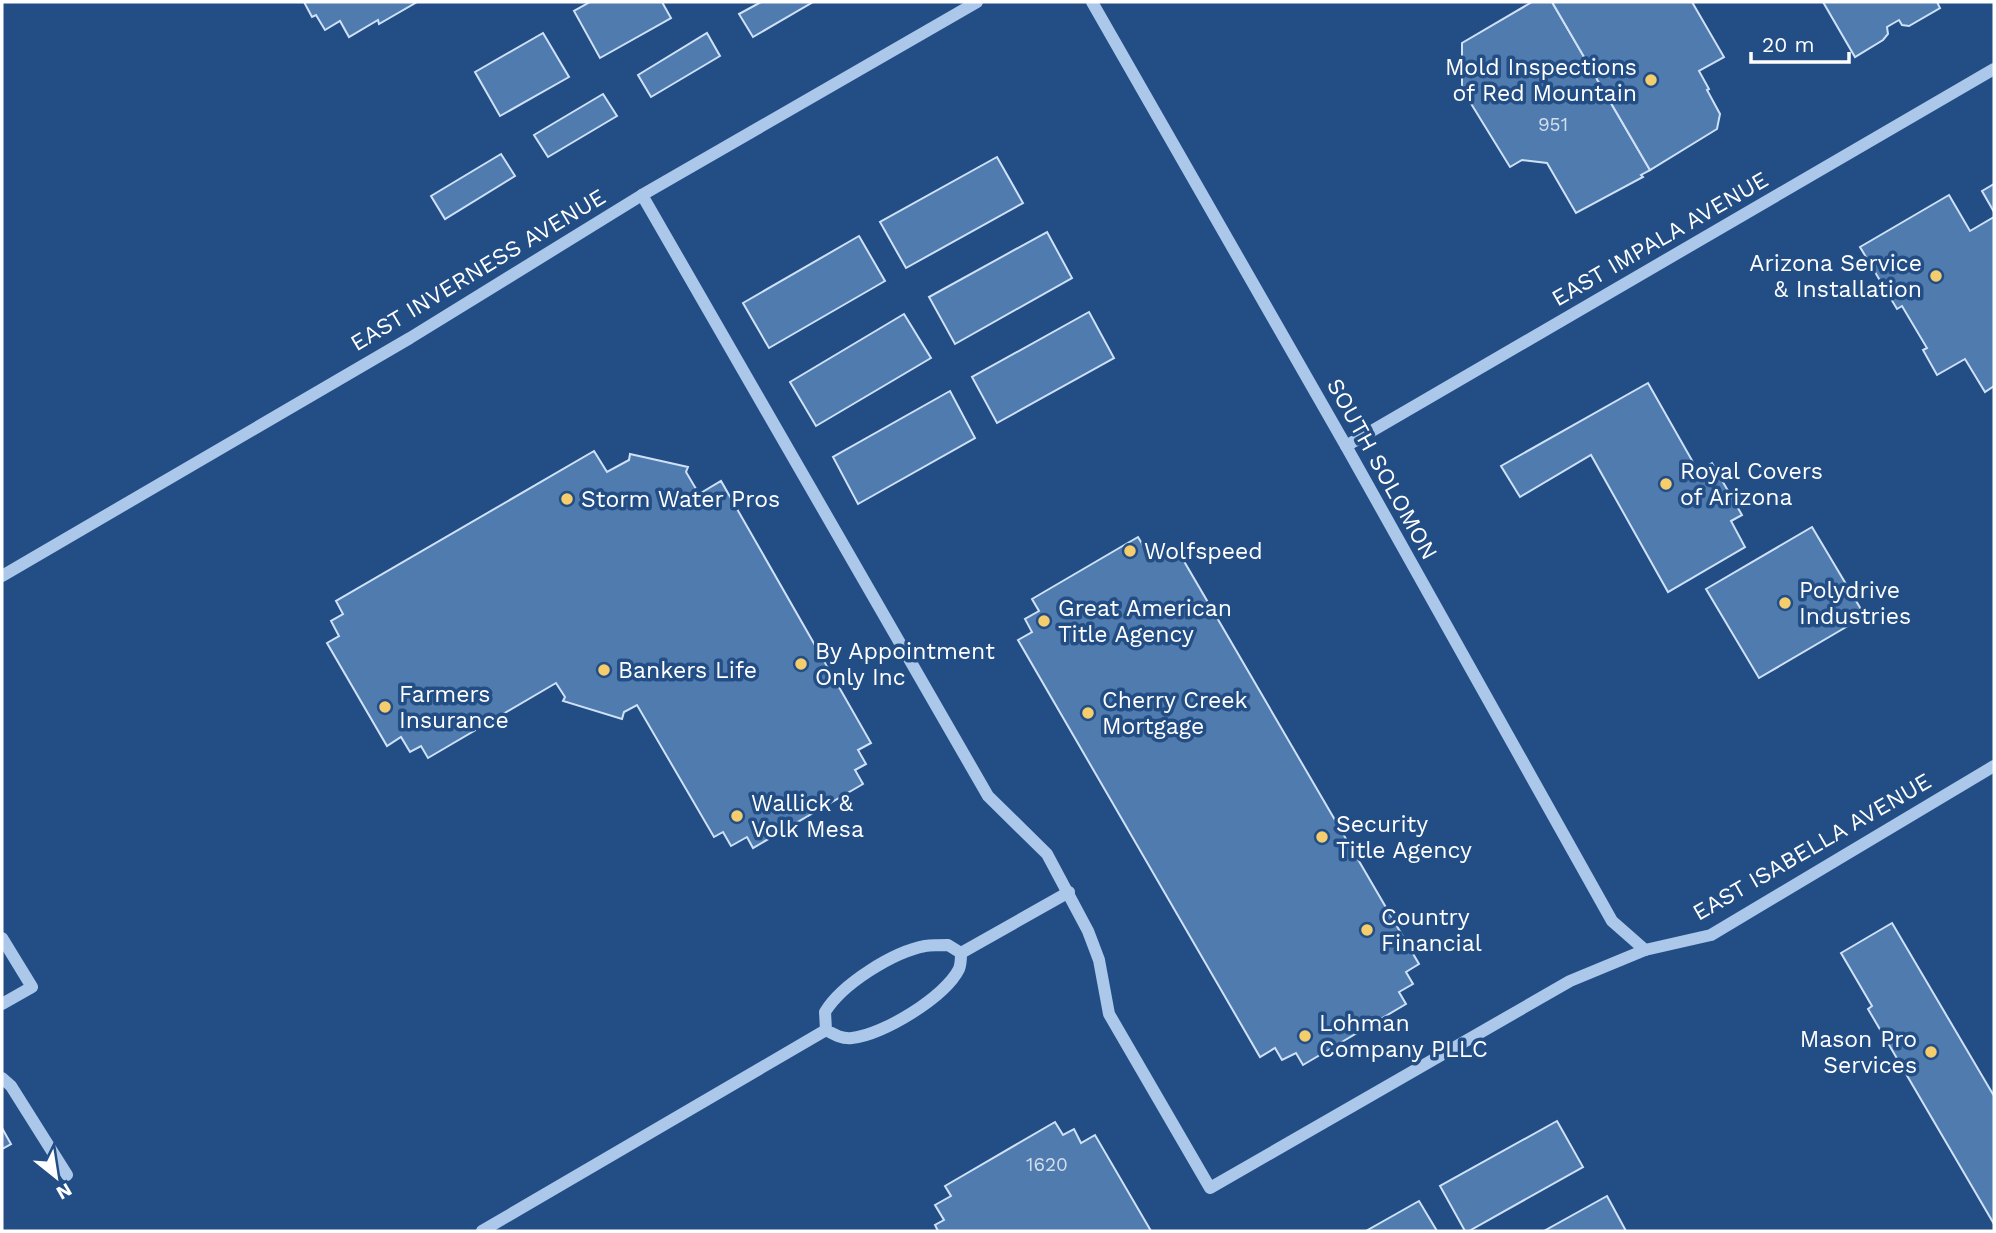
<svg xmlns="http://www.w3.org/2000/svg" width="1996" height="1233" font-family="'Work Sans',sans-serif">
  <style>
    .building { fill: #4f7baf; stroke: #cfe1f7; stroke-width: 2 }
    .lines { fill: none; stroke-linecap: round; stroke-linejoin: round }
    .minor { stroke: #abc7e9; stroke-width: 12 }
    .poi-dot { fill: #f5cd6d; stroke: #224e85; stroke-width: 2.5 }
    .labels { text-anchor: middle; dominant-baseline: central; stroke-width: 7; stroke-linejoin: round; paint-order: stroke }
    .number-label { font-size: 19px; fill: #d3deeb }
    .poi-label { font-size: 23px; fill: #fff; stroke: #224e85; text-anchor: start }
    .street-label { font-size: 23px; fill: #fff; stroke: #224e85 }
  </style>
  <rect width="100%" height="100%" fill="#224e85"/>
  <!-- building -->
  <g class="building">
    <path d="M 304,2 L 417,2 L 379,24 L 378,20 L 349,37 L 340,21 L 325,30 L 316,15 L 312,17 Z"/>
    <path d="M 590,2 L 662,2 L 671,18 L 600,58 L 574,11 Z"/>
    <path d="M 761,2 L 813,2 L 753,37 L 739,14 Z"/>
    <path d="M 1532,2 L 1552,2 L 1650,170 L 1641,175 L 1643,177 L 1576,213 L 1547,163 L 1522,160 L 1510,167 L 1462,89 L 1462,43 Z"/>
    <path d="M 1552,2 L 1692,2 L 1724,57 L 1699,71 L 1709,89 L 1707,90 L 1720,114 L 1717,129 L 1650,170 Z"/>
    <path d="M 1823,2 L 1937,2 L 1940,8 L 1909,26 L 1902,25 L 1899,20 L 1887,27 L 1888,34 L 1883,40 L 1855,57 Z"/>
    <path d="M 543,33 L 569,77 L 500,116 L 475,72 Z"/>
    <path d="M 707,33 L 720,56 L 651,97 L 638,75 Z"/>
    <path d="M 603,94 L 617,116 L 548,157 L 534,135 Z"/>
    <path d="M 501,154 L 515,176 L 445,219 L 431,196 Z"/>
    <path d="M 997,157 L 1023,203 L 906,268 L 880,222 Z"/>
    <path d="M 1994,184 L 1994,212 L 1982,191 Z"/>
    <path d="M 1949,195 L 1970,231 L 1994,217 L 1994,386 L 1985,392 L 1965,359 L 1937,375 L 1923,350 L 1927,348 L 1902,306 L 1897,309 L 1860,247 Z"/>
    <path d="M 1047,232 L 1072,278 L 955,344 L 929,297 Z"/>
    <path d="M 859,236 L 885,281 L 769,348 L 743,303 Z"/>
    <path d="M 1089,312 L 1114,358 L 997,423 L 972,377 Z"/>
    <path d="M 904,314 L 931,358 L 816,426 L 790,382 Z"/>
    <path d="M 1648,383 L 1698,471 L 1712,463 L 1742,515 L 1731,521 L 1745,547 L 1668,592 L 1591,455 L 1520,497 L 1501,466 Z"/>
    <path d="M 950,391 L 975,438 L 858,504 L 833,457 Z"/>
    <path d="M 594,451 L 607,472 L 629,460 L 630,454 L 688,467 L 686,472 L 699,494 L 721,481 L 871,743 L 858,750 L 866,764 L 855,770 L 863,784 L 753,848 L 747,837 L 731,846 L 723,832 L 714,837 L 637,705 L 624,712 L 622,719 L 563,701 L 565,697 L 556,683 L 428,758 L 421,746 L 410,752 L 401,737 L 387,746 L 327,643 L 339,636 L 331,621 L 343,614 L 336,601 Z"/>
    <path d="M 1812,527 L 1865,616 L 1759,678 L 1706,589 Z"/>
    <path d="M 1138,537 L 1147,552 L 1159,545 L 1167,558 L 1178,551 L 1419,964 L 1406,972 L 1413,984 L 1399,992 L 1406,1004 L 1303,1065 L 1296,1053 L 1282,1060 L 1275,1048 L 1260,1057 L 1018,640 L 1032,632 L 1025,619 L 1039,611 L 1032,599 Z"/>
    <path d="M 1892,923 L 1994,1096 L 1994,1224 L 1868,1009 L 1872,1006 L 1841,953 Z"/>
    <path d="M 1557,1121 L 1583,1167 L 1469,1231 L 1465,1231 L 1440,1186 Z"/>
    <path d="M 1055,1122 L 1063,1135 L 1074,1129 L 1081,1143 L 1095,1135 L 1151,1231 L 938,1231 L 935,1225 L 944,1220 L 935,1205 L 951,1196 L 945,1186 Z"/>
    <path d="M 2,1128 L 11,1144 L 2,1149 Z"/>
    <path d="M 1607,1196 L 1626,1231 L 1544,1231 Z"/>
    <path d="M 1419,1201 L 1437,1231 L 1366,1231 Z"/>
  </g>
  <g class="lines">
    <!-- minor -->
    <g class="minor">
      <path d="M 1092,2 L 1346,446 L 1612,921 L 1645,950"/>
      <path d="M 642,195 L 988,796 L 1047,854 L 1088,931 L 1099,960 L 1109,1014 L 1210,1188 L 1570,981 L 1645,950 L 1711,935 L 1994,766"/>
      <path d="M 1346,446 L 1994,69"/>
      <path d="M 2,576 L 410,338 L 642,195 L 977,2"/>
      <path d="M 2,938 L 32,987 L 2,1004"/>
      <path d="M 948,945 L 961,953 C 961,958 961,964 959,969 C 945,997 883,1035 852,1038 C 842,1039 835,1035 826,1030 L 825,1012 C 842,984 893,952 925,946 C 933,945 941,945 948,945 Z"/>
      <path d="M 961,953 L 1069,892"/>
      <path d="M 2,1078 L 11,1086 L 67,1175"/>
      <path d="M 482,1231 L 826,1030"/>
    </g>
  </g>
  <!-- markers -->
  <g class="poi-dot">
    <circle cx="1651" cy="80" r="7"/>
    <circle cx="1936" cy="276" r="7"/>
    <circle cx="1666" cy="484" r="7"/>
    <circle cx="567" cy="499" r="7"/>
    <circle cx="1130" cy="551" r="7"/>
    <circle cx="1785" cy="603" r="7"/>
    <circle cx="1044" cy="621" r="7"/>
    <circle cx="801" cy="664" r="7"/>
    <circle cx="604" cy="670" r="7"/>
    <circle cx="385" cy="707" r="7"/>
    <circle cx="1088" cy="713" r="7"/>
    <circle cx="737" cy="816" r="7"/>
    <circle cx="1322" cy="837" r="7"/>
    <circle cx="1367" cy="930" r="7"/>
    <circle cx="1305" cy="1036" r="7"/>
    <circle cx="1931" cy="1052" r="7"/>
  </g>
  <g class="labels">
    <!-- number labels -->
    <g class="number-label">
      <text x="1553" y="124">951</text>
      <text x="1047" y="1164">1620</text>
    </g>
    <!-- poi labels -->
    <g class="poi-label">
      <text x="1637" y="67" text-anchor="end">Mold Inspections<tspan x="1637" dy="26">of Red Mountain</tspan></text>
      <text x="1922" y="263" text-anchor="end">Arizona Service<tspan x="1922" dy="26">&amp; Installation</tspan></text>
      <text x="1680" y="471">Royal Covers<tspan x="1680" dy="26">of Arizona</tspan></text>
      <text x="581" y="499">Storm Water Pros</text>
      <text x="1144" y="551">Wolfspeed</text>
      <text x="1799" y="590">Polydrive<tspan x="1799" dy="26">Industries</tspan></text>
      <text x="1058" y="608">Great American<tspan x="1058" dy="26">Title Agency</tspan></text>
      <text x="815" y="651">By Appointment<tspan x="815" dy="26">Only Inc</tspan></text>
      <text x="618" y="670">Bankers Life</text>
      <text x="399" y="694">Farmers<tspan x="399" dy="26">Insurance</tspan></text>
      <text x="1102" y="700">Cherry Creek<tspan x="1102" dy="26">Mortgage</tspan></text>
      <text x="751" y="803">Wallick &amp;<tspan x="751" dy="26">Volk Mesa</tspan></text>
      <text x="1336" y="824">Security<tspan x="1336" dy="26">Title Agency</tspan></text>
      <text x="1381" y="917">Country<tspan x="1381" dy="26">Financial</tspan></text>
      <text x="1319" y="1023">Lohman<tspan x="1319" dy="26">Company PLLC</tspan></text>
      <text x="1917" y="1039" text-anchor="end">Mason Pro<tspan x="1917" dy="26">Services</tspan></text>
    </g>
    <!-- street labels -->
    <g class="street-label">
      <text transform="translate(1660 239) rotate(-30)">EAST IMPALA AVENUE</text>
      <text transform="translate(478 270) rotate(-31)">EAST INVERNESS AVENUE</text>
      <text transform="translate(1382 469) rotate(61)">SOUTH SOLOMON</text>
      <text transform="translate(1812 847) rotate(-30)">EAST ISABELLA AVENUE</text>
    </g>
  </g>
  <!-- border -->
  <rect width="1996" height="1233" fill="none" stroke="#ffffff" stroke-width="7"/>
  <!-- north arrow -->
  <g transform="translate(56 1177) rotate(150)" stroke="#224e85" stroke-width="5" paint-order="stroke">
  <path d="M0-5L12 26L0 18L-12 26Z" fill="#ffffff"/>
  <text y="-10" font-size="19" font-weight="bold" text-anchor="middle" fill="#ffffff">N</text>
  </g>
  <!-- scale -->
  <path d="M1751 52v10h98v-10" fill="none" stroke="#ffffff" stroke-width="3.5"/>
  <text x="1762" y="52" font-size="21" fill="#ffffff" stroke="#224e85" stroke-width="5" paint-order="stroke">20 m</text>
</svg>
